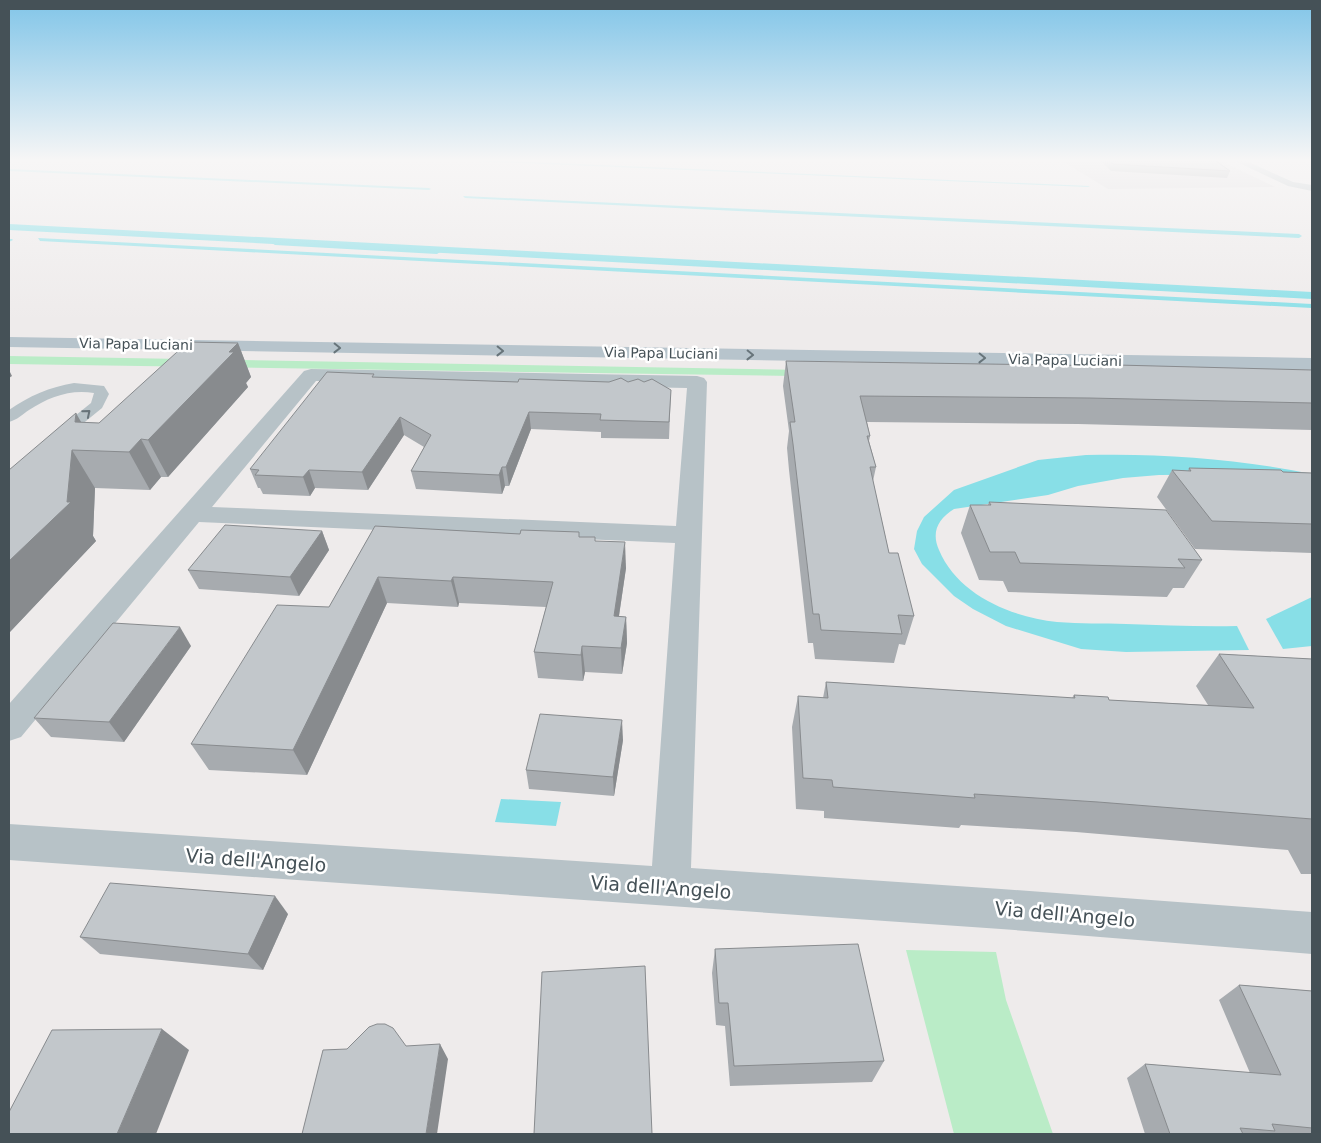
<svg xmlns="http://www.w3.org/2000/svg" width="1321" height="1143" font-family="'DejaVu Sans',sans-serif">
  <style>
    .education { fill: #dfdcdd }
    .green { fill: #baecc7 }
    .water { fill: #88dfe7 }
    .lines { fill: none; stroke-linecap: round; stroke-linejoin: round }
    .stream { fill: #88dfe7; fill-rule: evenodd }
    .lane { fill: #b7c2c7; fill-rule: evenodd }
    .street { fill: #b7c2c7; fill-rule: evenodd }
    .secondary { fill: #b7c4cc; fill-rule: evenodd }
    .wall { fill: #a7abaf }
    .shaded-wall { fill: #888b8e }
    .building { fill: #c2c7cb; stroke: #888b8e }
    .oneway { stroke: #67747a }
    .oneway2 { stroke: #677379 }
    .labels { text-anchor: middle; dominant-baseline: central; stroke-width: 5; stroke-linejoin: round; paint-order: stroke }
    .far-street-label { font-size: 14px; fill: #455157; stroke: #fff }
    .near-street-label { font-size: 19px; fill: #455157; stroke: #fff }
  </style>
  <rect width="100%" height="100%" fill="#eeebeb"/>
  <!-- education -->
  <path class="education" d="M 1062,161 L 1223,162 L 1275,187 L 1108,189 Z"/>
  <!-- green -->
  <g class="green">
    <path d="M 9,356 L 1312,379 L 1312,384 L 9,364 Z"/>
    <path d="M 906,950 L 996,952 L 1006,1000 L 1053,1134 L 954,1134 Z"/>
  </g>
  <!-- water -->
  <g class="water">
    <path d="M 9,224 L 1312,292 L 1312,299 L 9,230 Z"/>
    <path d="M 1086,455 C 1163,453 1237,459 1312,474 L 1159,475 L 1123,478 L 1078,486 L 1048,495 L 954,509 C 938,519 931,532 939,550 C 958,595 1011,617 1057,622 C 1080,624 1103,623 1126,624 C 1163,625 1200,627 1237,626 L 1249,650 L 1126,652 L 1081,649 L 1006,626 L 973,609 L 954,596 L 922,564 L 914,549 L 917,531 L 924,517 L 954,490 L 1038,460 Z"/>
    <path d="M 1312,597 L 1312,646 L 1283,649 L 1266,619 Z"/>
    <path d="M 501,799 L 561,802 L 556,826 L 495,822 Z"/>
  </g>
  <g class="lines">
    <!-- stream -->
    <g class="stream">
      <path d="M 470,161 L 506,161 L 1090,186 L 1088,187 Z"/>
      <path d="M 9,169 L 429,188 L 431,189 L 429,190 L 9,171 Z"/>
      <path d="M 463,196 L 1299,234 L 1302,236 L 1299,238 L 465,198 Z"/>
      <path d="M 38,238 L 1312,304 L 1312,308 L 40,241 Z"/>
      <path d="M 9,239 L 12,239 L 13,240 L 9,242 Z"/>
      <path d="M 273,242 L 437,250 L 440,252 L 437,254 L 275,245 L 272,243 Z"/>
    </g>
    <!-- lane -->
    <g class="lane">
      <path d="M 1235,161 L 1246,161 L 1293,182 L 1312,185 L 1312,191 L 1288,186 Z"/>
      <path d="M 74,383 L 104,386 L 109,394 L 102,408 L 64,439 L 52,439 L 50,436 L 91,403 L 94,393 C 70,389 49,397 29,410 C 23,414 17,420 9,422 L 9,410 C 29,396 50,387 74,383 Z"/>
    </g>
    <!-- street -->
    <path class="street" d="M 311,369 L 697,376 L 704,378 L 707,382 L 691,868 L 1001,889 L 1312,912 L 1312,954 L 1001,929 L 9,860 L 9,824 L 652,866 L 675,543 L 199,522 L 21,737 L 9,741 L 9,704 L 304,371 ZM 316,381 L 687,388 L 676,526 L 212,507 Z"/>
    <!-- secondary -->
    <path class="secondary" d="M 9,337 L 1312,358 L 1312,370 L 9,347 Z"/>
  </g>
  <!-- wall -->
  <g class="wall">
    <path d="M 1101,161 L 1216,161 L 1230,171 L 1227,178 L 1111,171 Z"/>
    <path d="M 238,343 L 251,377 L 246,383 L 248,387 L 168,477 L 161,477 L 150,490 L 95,488 L 93,536 L 96,541 L 9,633 L 81,422 L 99,423 Z"/>
    <path d="M 786,361 L 1116,366 L 1117,365 L 1312,370 L 1312,430 L 1078,424 L 867,422 L 870,436 L 869,441 L 876,467 L 873,481 L 889,553 L 914,616 L 905,645 L 899,644 L 894,663 L 815,659 L 813,643 L 808,643 L 789,470 L 787,448 L 789,431 L 783,386 Z"/>
    <path d="M 375,377 L 518,382 L 644,382 L 671,390 L 669,439 L 601,438 L 601,432 L 531,429 L 509,486 L 505,486 L 502,494 L 416,489 L 411,471 L 424,447 L 404,435 L 368,490 L 315,488 L 310,496 L 263,494 L 260,488 L 258,488 L 250,469 Z"/>
    <path d="M 1189,468 L 1312,473 L 1312,553 L 1195,549 L 1157,497 L 1172,470 L 1188,471 Z"/>
    <path d="M 989,502 L 1202,560 L 1184,588 L 1173,588 L 1167,597 L 1008,592 L 1003,581 L 979,580 L 961,533 L 970,505 L 988,505 Z"/>
    <path d="M 375,526 L 580,537 L 596,541 L 626,568 L 619,616 L 626,617 L 627,643 L 622,674 L 585,672 L 583,681 L 538,678 L 534,652 L 546,607 L 459,603 L 458,607 L 387,603 L 307,775 L 209,770 L 191,744 L 329,607 Z"/>
    <path d="M 322,531 L 329,550 L 299,596 L 199,589 L 188,570 Z"/>
    <path d="M 191,646 L 124,742 L 51,737 L 34,718 Z"/>
    <path d="M 1219,654 L 1312,659 L 1312,874 L 1301,874 L 1288,850 L 1076,832 L 961,825 L 959,828 L 824,818 L 824,811 L 796,809 L 792,727 L 798,696 L 823,698 L 826,682 L 1072,698 L 1074,695 L 1109,700 L 1208,705 L 1196,686 Z"/>
    <path d="M 623,740 L 614,796 L 529,789 L 526,770 Z"/>
    <path d="M 288,914 L 263,970 L 100,954 L 80,937 Z"/>
    <path d="M 715,949 L 884,1061 L 872,1082 L 730,1086 L 725,1026 L 716,1025 L 712,973 Z"/>
    <path d="M 1239,985 L 1312,991 L 1312,1134 L 1145,1134 L 1127,1078 L 1145,1064 L 1250,1073 L 1219,1000 Z"/>
  </g>
  <!-- shaded-wall -->
  <g class="shaded-wall">
    <path d="M 238,343 L 251,377 L 246,383 L 248,387 L 168,477 L 148,440 Z"/>
    <path d="M 9,370 L 12,376 L 9,378 Z"/>
    <path d="M 529,412 L 531,429 L 509,486 L 506,467 Z"/>
    <path d="M 76,413 L 97,450 L 75,422 Z"/>
    <path d="M 400,417 L 404,435 L 368,490 L 362,472 Z"/>
    <path d="M 141,439 L 161,477 L 150,490 L 129,452 Z"/>
    <path d="M 72,450 L 95,488 L 93,536 L 96,541 L 9,633 L 9,561 L 67,502 Z"/>
    <path d="M 502,467 L 505,486 L 502,494 L 499,475 Z"/>
    <path d="M 309,470 L 315,488 L 310,496 L 303,477 Z"/>
    <path d="M 322,531 L 329,550 L 299,596 L 290,577 Z"/>
    <path d="M 625,542 L 626,568 L 615,642 L 614,616 Z"/>
    <path d="M 378,577 L 387,603 L 307,775 L 293,750 Z"/>
    <path d="M 453,577 L 459,603 L 458,607 L 451,581 Z"/>
    <path d="M 626,617 L 627,643 L 622,674 L 621,648 Z"/>
    <path d="M 180,627 L 191,646 L 124,742 L 109,722 Z"/>
    <path d="M 582,646 L 585,672 L 583,681 L 581,655 Z"/>
    <path d="M 622,720 L 623,740 L 614,796 L 613,777 Z"/>
    <path d="M 275,896 L 288,914 L 263,970 L 248,954 Z"/>
    <path d="M 162,1029 L 189,1050 L 156,1134 L 117,1134 Z"/>
    <path d="M 440,1044 L 448,1059 L 437,1134 L 426,1134 Z"/>
  </g>
  <!-- building -->
  <g class="building">
    <path d="M 1110,161 L 1216,161 L 1230,171 L 1113,164 Z"/>
    <path d="M 188,342 L 238,343 L 229,352 L 234,352 L 148,440 L 141,439 L 129,452 L 72,450 L 67,502 L 71,502 L 9,561 L 9,470 L 76,413 L 75,422 L 99,423 Z"/>
    <path d="M 786,361 L 1118,366 L 1117,365 L 1312,370 L 1312,403 L 1089,398 L 860,396 L 870,436 L 867,436 L 876,467 L 870,467 L 889,553 L 898,553 L 914,616 L 898,615 L 902,634 L 821,630 L 819,614 L 813,614 L 793,444 L 790,422 L 795,422 Z"/>
    <path d="M 327,372 L 374,374 L 372,377 L 518,382 L 519,379 L 609,382 L 621,378 L 628,382 L 638,379 L 644,382 L 652,379 L 671,390 L 669,422 L 600,420 L 601,414 L 529,412 L 506,467 L 502,467 L 499,475 L 411,471 L 431,435 L 400,417 L 362,472 L 309,470 L 303,477 L 255,475 L 259,470 L 250,469 Z"/>
    <path d="M 1189,468 L 1281,470 L 1283,472 L 1312,473 L 1312,524 L 1212,521 L 1172,470 L 1191,471 Z"/>
    <path d="M 989,502 L 1166,510 L 1202,560 L 1178,559 L 1185,568 L 1020,563 L 1015,552 L 990,552 L 970,505 L 991,505 Z"/>
    <path d="M 225,525 L 322,531 L 290,577 L 188,570 Z"/>
    <path d="M 375,526 L 520,534 L 521,530 L 579,532 L 579,537 L 595,537 L 595,541 L 625,542 L 614,616 L 626,617 L 621,648 L 582,646 L 581,655 L 534,652 L 553,582 L 453,577 L 451,581 L 378,577 L 293,750 L 191,744 L 277,605 L 329,607 Z"/>
    <path d="M 113,623 L 180,627 L 109,722 L 34,718 Z"/>
    <path d="M 1219,654 L 1312,659 L 1312,819 L 1098,802 L 974,794 L 975,798 L 833,787 L 832,780 L 803,778 L 798,696 L 828,698 L 826,682 L 1075,698 L 1074,695 L 1108,697 L 1109,700 L 1254,708 Z"/>
    <path d="M 540,714 L 622,720 L 613,777 L 526,770 Z"/>
    <path d="M 110,883 L 275,896 L 248,954 L 80,937 Z"/>
    <path d="M 858,944 L 884,1061 L 734,1066 L 728,1003 L 719,1003 L 715,949 Z"/>
    <path d="M 645,966 L 652,1134 L 534,1134 L 542,972 Z"/>
    <path d="M 1239,985 L 1312,991 L 1312,1128 L 1272,1124 L 1275,1131 L 1240,1128 L 1243,1134 L 1170,1134 L 1145,1064 L 1281,1075 Z"/>
    <path d="M 377,1024 L 385,1024 L 393,1028 L 406,1046 L 440,1044 L 426,1134 L 302,1134 L 323,1050 L 347,1049 L 369,1027 Z"/>
    <path d="M 162,1029 L 117,1134 L 9,1134 L 9,1112 L 52,1030 Z"/>
  </g>
  <!-- one-way arrows -->
  <defs><path id="oneway-chevron" d="M-2-3.5L2.5 0L-2 3.5" fill="none" stroke-width="1.6" stroke-linecap="round" stroke-linejoin="round" transform="scale(1.25)"/></defs>
  <g class="oneway">
    <use href="#oneway-chevron" transform="translate(337 348) rotate(1)"/>
    <use href="#oneway-chevron" transform="translate(500 351) rotate(1)"/>
    <use href="#oneway-chevron" transform="translate(750 355) rotate(1)"/>
    <use href="#oneway-chevron" transform="translate(982 358) rotate(1)"/>
  </g>
  <use class="oneway2" href="#oneway-chevron" transform="translate(87 413) rotate(-40)"/>
  <!-- sky -->
  <linearGradient id="sky" x2="0" y2="1"><stop stop-color="#81c5e8"/><stop offset="0.5" stop-color="#f7f6f6"/><stop offset="1" stop-color="#f7f6f6" stop-opacity="0"/></linearGradient>
  <rect width="1321" height="321" fill="url(#sky)"/>
  <g class="labels">
    <!-- far-street labels -->
    <g class="far-street-label">
      <text transform="translate(136 344) rotate(1)">Via Papa Luciani</text>
      <text transform="translate(661 353) rotate(1)">Via Papa Luciani</text>
      <text transform="translate(1065 360) rotate(1)">Via Papa Luciani</text>
    </g>
    <!-- near-street labels -->
    <g class="near-street-label">
      <text transform="translate(256 860) rotate(4)">Via dell'Angelo</text>
      <text transform="translate(661 887) rotate(4)">Via dell'Angelo</text>
      <text transform="translate(1065 914) rotate(5)">Via dell'Angelo</text>
    </g>
  </g>
  <!-- border -->
  <rect width="1321" height="1143" fill="none" stroke="#455157" stroke-width="20"/>
</svg>
